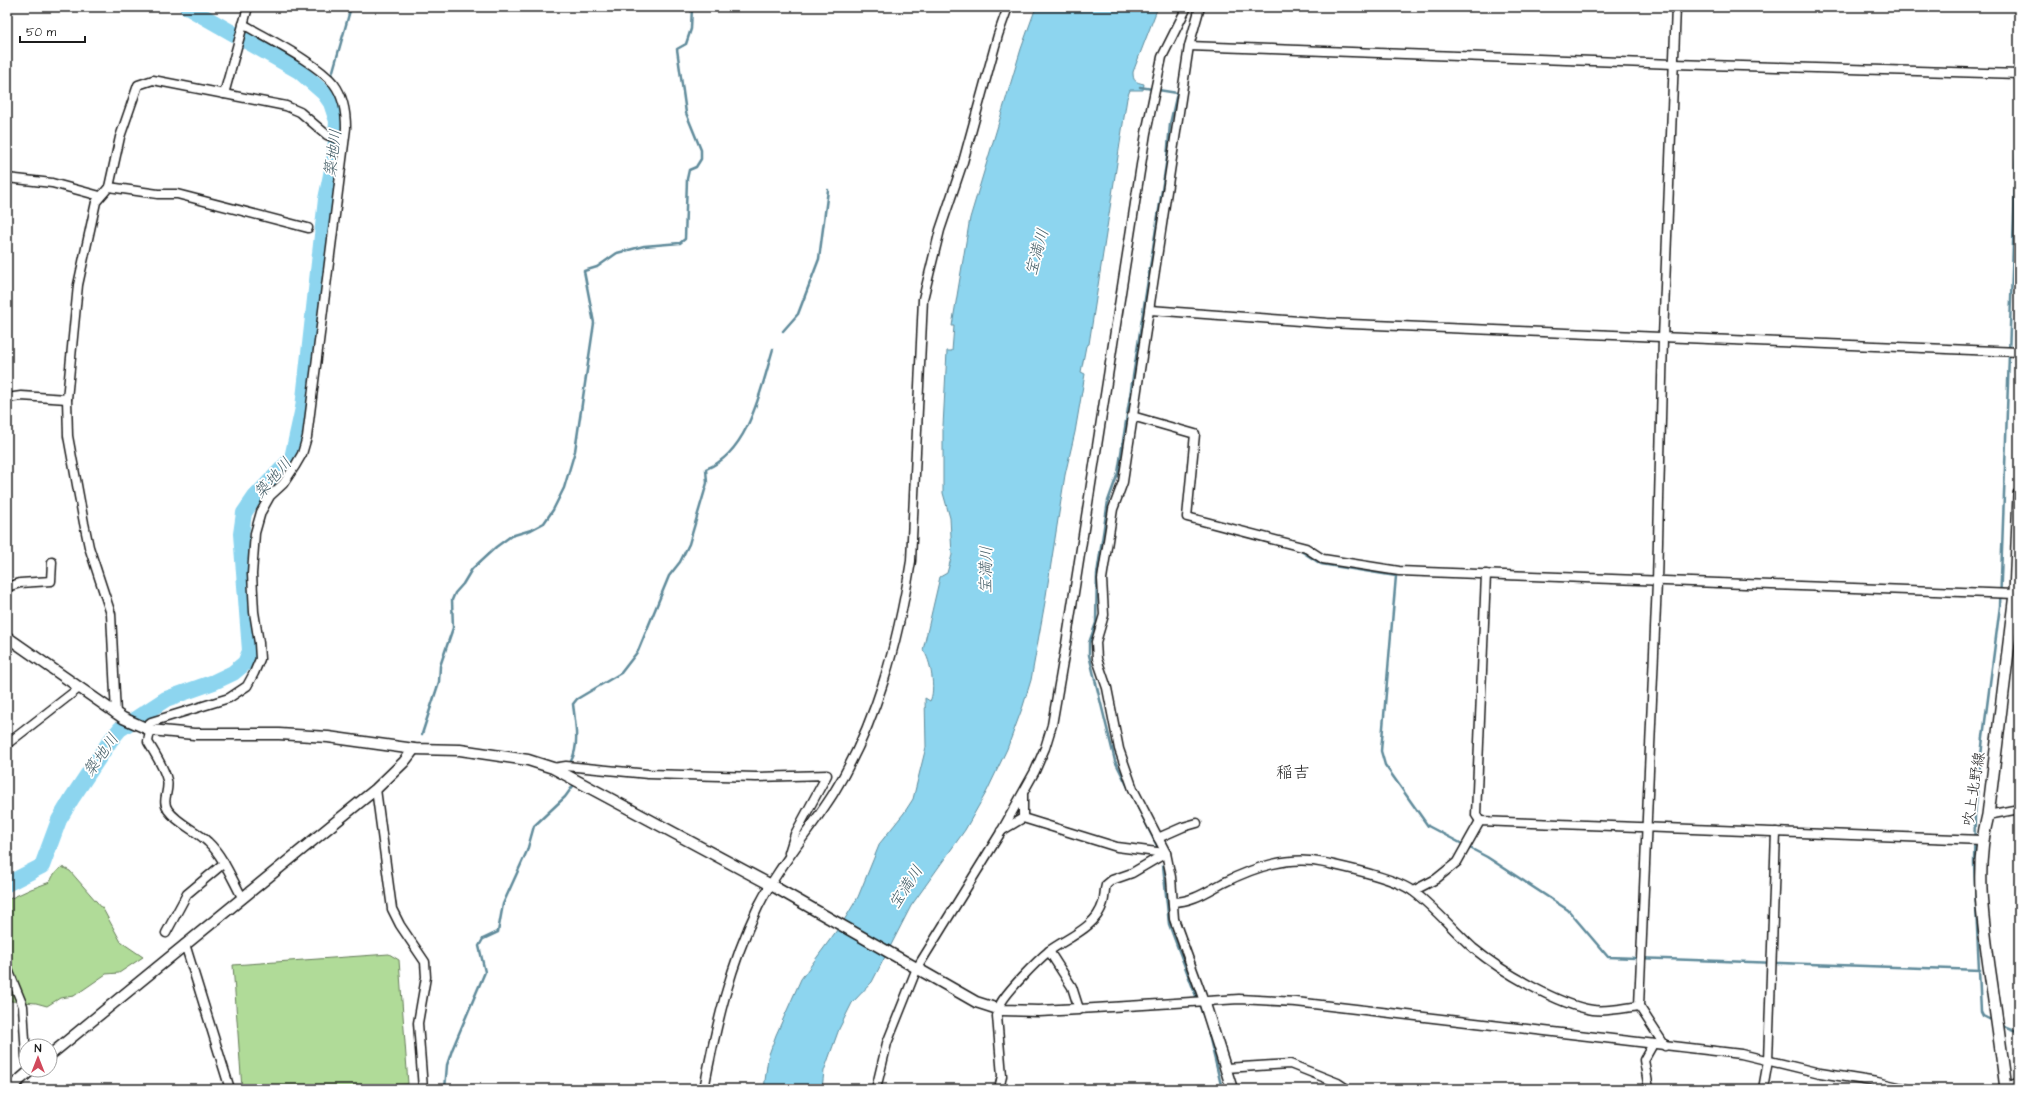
<svg xmlns="http://www.w3.org/2000/svg" width="2026" height="1096" font-family="'Architects Daughter','Klee One',sans-serif">
  <style>
    .green { fill: #b0db98; stroke: #667c5a }
    .water { fill: #8dd5ef; stroke: #608b9b }
    .lines { fill: none; stroke-linecap: round; stroke-linejoin: round }
    .stream { stroke: #608b9b; stroke-width: 2.5 }
    .river { stroke: #8dd5ef; stroke-width: 16 }
    .minor-casing { stroke: #1c1c1c; stroke-width: 11 }
    .tertiary-casing { stroke: #1c1c1c; stroke-width: 13 }
    .secondary-casing { stroke: #1c1c1c; stroke-width: 14 }
    .minor { stroke: #fff; stroke-width: 8 }
    .tertiary { stroke: #fff; stroke-width: 10 }
    .secondary { stroke: #fff; stroke-width: 11 }
    .labels { text-anchor: middle; dominant-baseline: central; stroke-width: 3.5; stroke-linejoin: round; paint-order: stroke }
    .street-label { font-size: 15px; fill: #1c1c1c; stroke: #fff }
    .water-label { font-size: 16px; font-style: italic; fill: #445d66; stroke: #fff }
    .quarter-label { font-size: 17px; fill: #1c1c1c; stroke: #fff }
  </style>
  <rect width="100%" height="100%" fill="#fff"/>
  <filter id="ink" filterUnits="userSpaceOnUse"><feTurbulence type="fractalNoise" baseFrequency=".025" numOctaves="2"/><feDisplacementMap in="SourceGraphic" scale="8" xChannelSelector="R" yChannelSelector="G"/><feConvolveMatrix kernelMatrix="1 2 1 2 8 2 1 2 1" color-interpolation-filters="sRGB"/></filter>
  <g filter="url(#ink)">
    <!-- green -->
    <g class="green">
      <path d="M 62,867 L 70,871 L 103,909 L 121,942 L 143,957 L 119,973 L 106,974 L 74,996 L 60,998 L 47,1006 L 36,1003 L 11,1001 L 7,995 L 7,900 L 31,889 L 50,882 L 54,874 Z"/>
      <path d="M 389,954 L 399,960 L 408,1084 L 349,1089 L 242,1089 L 233,965 Z"/>
    </g>
    <!-- water -->
    <path class="water" d="M 1036,7 L 1158,7 L 1133,72 C 1133,81 1135,82 1144,84 L 1143,90 L 1130,90 L 1127,98 L 1089,344 L 1086,346 L 1081,372 L 1085,374 L 1075,432 L 1065,475 L 1045,602 L 1031,680 L 1023,706 L 1007,749 L 987,791 L 965,830 L 911,906 L 872,982 L 852,1003 L 839,1029 L 824,1071 L 822,1089 L 764,1089 L 768,1057 L 776,1035 L 801,979 L 843,922 L 858,897 L 880,843 L 904,813 L 913,799 L 926,747 L 925,698 L 930,701 C 936,691 931,659 923,650 L 940,577 L 947,573 L 952,555 L 950,518 L 943,493 L 943,426 L 947,351 L 952,351 L 954,326 L 952,326 L 970,218 L 1021,49 Z"/>
    <g class="lines">
      <!-- stream -->
      <g class="stream">
        <path d="M 331,78 L 351,7"/>
        <path d="M 1140,87 L 1177,93 L 1170,124 L 1167,158 L 1118,473 L 1108,501 L 1097,574 L 1096,623 L 1089,643 L 1089,655 L 1115,761 L 1157,846"/>
        <path d="M 331,103 L 331,85"/>
        <path d="M 783,331 L 798,314 L 819,259 L 828,190"/>
        <path d="M 1301,551 L 1321,564 L 1396,576 L 1381,751 L 1385,765 L 1428,826 L 1487,857 L 1568,910 L 1608,957 L 1980,970"/>
        <path d="M 422,734 L 439,682 L 440,666 L 453,628 L 452,600 L 455,593 L 463,584 L 472,569 L 496,547 L 511,536 L 531,530 L 544,523 L 553,510 L 564,488 L 575,451 L 594,323 L 584,271 L 597,267 L 617,253 L 644,246 L 680,243 L 685,239 L 687,179 L 689,170 L 696,167 L 701,159 L 701,150 L 686,113 L 677,49 L 686,44 L 691,29 L 692,7"/>
        <path d="M 571,761 C 580,745 575,722 573,704 L 577,699 L 621,673 L 638,651 L 669,576 L 680,562 L 689,544 L 707,483 L 706,469 C 749,452 761,389 773,349"/>
        <path d="M 1163,865 L 1169,924 L 1205,1020"/>
        <path d="M 1993,1021 L 1983,1016 L 1981,1012 L 1974,864 L 1975,814 L 1983,737 L 2000,606 L 2019,76"/>
        <path d="M 2001,1025 L 2019,1032"/>
        <path d="M 1207,1027 L 1222,1089"/>
        <path d="M 445,1089 L 447,1065 L 452,1050 L 485,972 L 479,946 L 483,939 L 498,932 L 503,904 L 527,851 L 534,826 L 565,797 L 573,786"/>
      </g>
      <!-- river -->
      <path class="river" d="M 7,884 L 42,866 L 59,820 L 72,798 L 110,741 L 120,729 L 166,699 L 214,682 L 233,673 L 245,663 L 250,651 L 241,534 L 244,513 L 255,497 L 292,458 L 303,408 L 326,199 L 335,155 L 337,121 L 331,103 L 324,93 L 299,71 L 187,7"/>
      <!-- minor casing -->
      <g class="minor-casing">
        <g id="minor">
          <path d="M 1200,7 L 1189,46 L 1123,482 L 1113,509 L 1102,579 L 1104,615 L 1096,642 L 1097,659 L 1107,688 L 1119,749 L 1133,789 L 1166,853 L 1171,877 L 1174,919 L 1204,1001"/>
          <path d="M 1189,46 L 1674,64 L 2019,74"/>
          <path d="M 224,94 L 248,7"/>
          <path d="M 7,178 L 52,183 L 100,196"/>
          <path d="M 109,187 L 158,194 L 177,194 L 308,228"/>
          <path d="M 1150,310 L 1327,323 L 2019,352"/>
          <path d="M 7,398 L 21,396 L 67,399"/>
          <path d="M 1132,416 L 1195,434 L 1187,517 L 1306,548 L 1323,559 L 1399,571 L 2015,594"/>
          <path d="M 7,587 L 20,583 L 51,581 L 52,562"/>
          <path d="M 116,714 L 111,614 L 89,547 L 84,523 L 68,436 L 67,399 L 78,285 L 96,202 L 109,187 L 120,137 L 138,85 L 153,80 L 286,106 L 300,112 L 327,135 L 341,140"/>
          <path d="M 144,728 L 151,722 L 229,698 L 247,686 L 254,673 L 260,659 L 259,643 L 254,612 L 252,574 L 255,533 L 261,512 L 270,496 L 283,484 L 295,466 L 302,454 L 307,437 L 346,128 C 346,113 343,96 334,84 C 317,63 268,39 243,24"/>
          <path d="M 150,730 L 148,742 C 155,754 164,767 167,780 C 170,791 161,800 168,810 C 178,824 196,830 208,842 C 223,856 232,879 242,897"/>
          <path d="M 7,744 L 79,688"/>
          <path d="M 553,768 L 566,766 L 648,774 L 756,777 L 827,775 L 795,834 L 789,853"/>
          <path d="M 376,789 L 392,909 L 400,925 L 425,962 L 426,977 L 418,1023 L 423,1089"/>
          <path d="M 1988,815 L 2019,809"/>
          <path d="M 1023,818 L 1023,795"/>
          <path d="M 1480,821 L 1476,815 L 1486,574"/>
          <path d="M 1001,831 L 1023,818 L 1117,847 L 1165,853"/>
          <path d="M 1158,838 L 1183,827 L 1197,823"/>
          <path d="M 1413,891 L 1436,879 L 1457,862 L 1480,821 L 1982,840"/>
          <path d="M 1173,902 C 1192,902 1206,892 1223,883 C 1255,867 1289,855 1325,863 C 1347,868 1396,878 1414,892 C 1435,908 1453,930 1473,948 C 1501,971 1558,1005 1593,1010 C 1608,1012 1624,1008 1639,1006"/>
          <path d="M 166,933 L 187,894 L 224,863"/>
          <path d="M 185,944 L 230,1089"/>
          <path d="M 1049,951 L 1072,987 L 1079,1009 L 1239,999 L 1296,1002 L 1741,1054 L 1820,1073 L 1877,1082 L 1907,1089"/>
          <path d="M 7,967 L 23,1006 L 26,1057"/>
          <path d="M 1000,1005 C 1005,993 1038,960 1049,951 C 1068,937 1096,928 1103,903 C 1105,897 1104,891 1106,885 L 1112,880 L 1132,873 L 1166,853"/>
          <path d="M 997,1016 L 1002,1076 L 999,1089"/>
          <path d="M 1665,1046 L 1639,1006 L 1657,582 L 1663,338 L 1676,7"/>
          <path d="M 1226,1068 L 1290,1064 L 1338,1083 L 1347,1089"/>
          <path d="M 2006,1088 L 2019,1082"/>
          <path d="M 704,1089 C 716,1026 730,965 758,907 C 778,867 809,832 833,794 C 877,723 898,642 911,561 L 923,299 L 940,230 L 963,162 L 998,35 L 1008,7"/>
          <path d="M 876,1089 L 887,1043 L 917,968 L 1001,832 L 1035,771 L 1045,748 L 1052,725 L 1066,644 L 1146,133 L 1162,57 L 1187,7"/>
          <path d="M 1649,1089 L 1644,1060 L 1653,1044"/>
          <path d="M 1763,1089 L 1768,1061 L 1776,832"/>
        </g>
      </g>
      <!-- tertiary casing -->
      <g class="tertiary-casing">
        <g id="tertiary">
          <path d="M 7,637 L 123,718 L 150,730 L 194,734 L 279,734 L 328,737 L 414,749 L 460,750 L 528,760 L 553,768 L 771,885 L 976,1002 L 1001,1010 L 1039,1011 L 1079,1009"/>
          <path d="M 1204,1001 L 1232,1089"/>
          <path d="M 50,1055 L 376,789 L 404,762 L 414,749"/>
          <path d="M 9,1089 L 31,1070"/>
        </g>
      </g>
      <!-- secondary casing -->
      <g class="secondary-casing">
        <path id="secondary" d="M 2006,1089 C 2001,1048 1995,1007 1989,966 C 1982,915 1975,865 1988,815 L 2015,594 L 2019,494"/>
      </g>
      <!-- minor -->
      <use href="#minor" class="minor"/>
      <!-- tertiary -->
      <use href="#tertiary" class="tertiary"/>
      <!-- secondary -->
      <use href="#secondary" class="secondary"/>
    </g>
  </g>
  <g class="labels">
    <!-- street labels -->
    <g class="street-label">
      <text transform="translate(1974 789) rotate(-81)">吹上北野線</text>
    </g>
    <!-- water labels -->
    <g class="water-label">
      <text transform="translate(333 153) rotate(-83)">築地川</text>
      <text transform="translate(1037 252) rotate(-74)">宝満川</text>
      <text transform="translate(273 478) rotate(-49)">築地川</text>
      <text transform="translate(986 570) rotate(-89)">宝満川</text>
      <text transform="translate(101 755) rotate(-55)">築地川</text>
      <text transform="translate(906 887) rotate(-57)">宝満川</text>
    </g>
    <!-- quarter labels -->
    <g class="quarter-label">
      <text x="1293" y="773">稲吉</text>
    </g>
  </g>
  <!-- margin -->
  <rect width="2026" height="1096" fill="none" stroke="#fff" stroke-width="24"/>
  <rect x="12" y="12" width="2002" height="1072" fill="none" stroke="#1c1c1c" stroke-width="1.5" filter="url(#ink)"/>
  <!-- north arrow -->
  <g transform="translate(38 1058)"><circle r="19" fill="#ffffff" stroke="#a4a4a4"/>
  <path d="M0-3L7 15L0 10L-7 15Z" fill="#d1495b"/>
  <text y="-6" font-size="11" font-weight="bold" text-anchor="middle" fill="#1c1c1c">N</text>
  </g>
  <!-- scale -->
  <path d="M20 36v6h65v-6" fill="none" stroke="#1c1c1c" stroke-width="2"/>
  <text x="26" y="36" font-size="12" fill="#1c1c1c" stroke="#ffffff" stroke-width="3" paint-order="stroke">50 m</text>
</svg>
